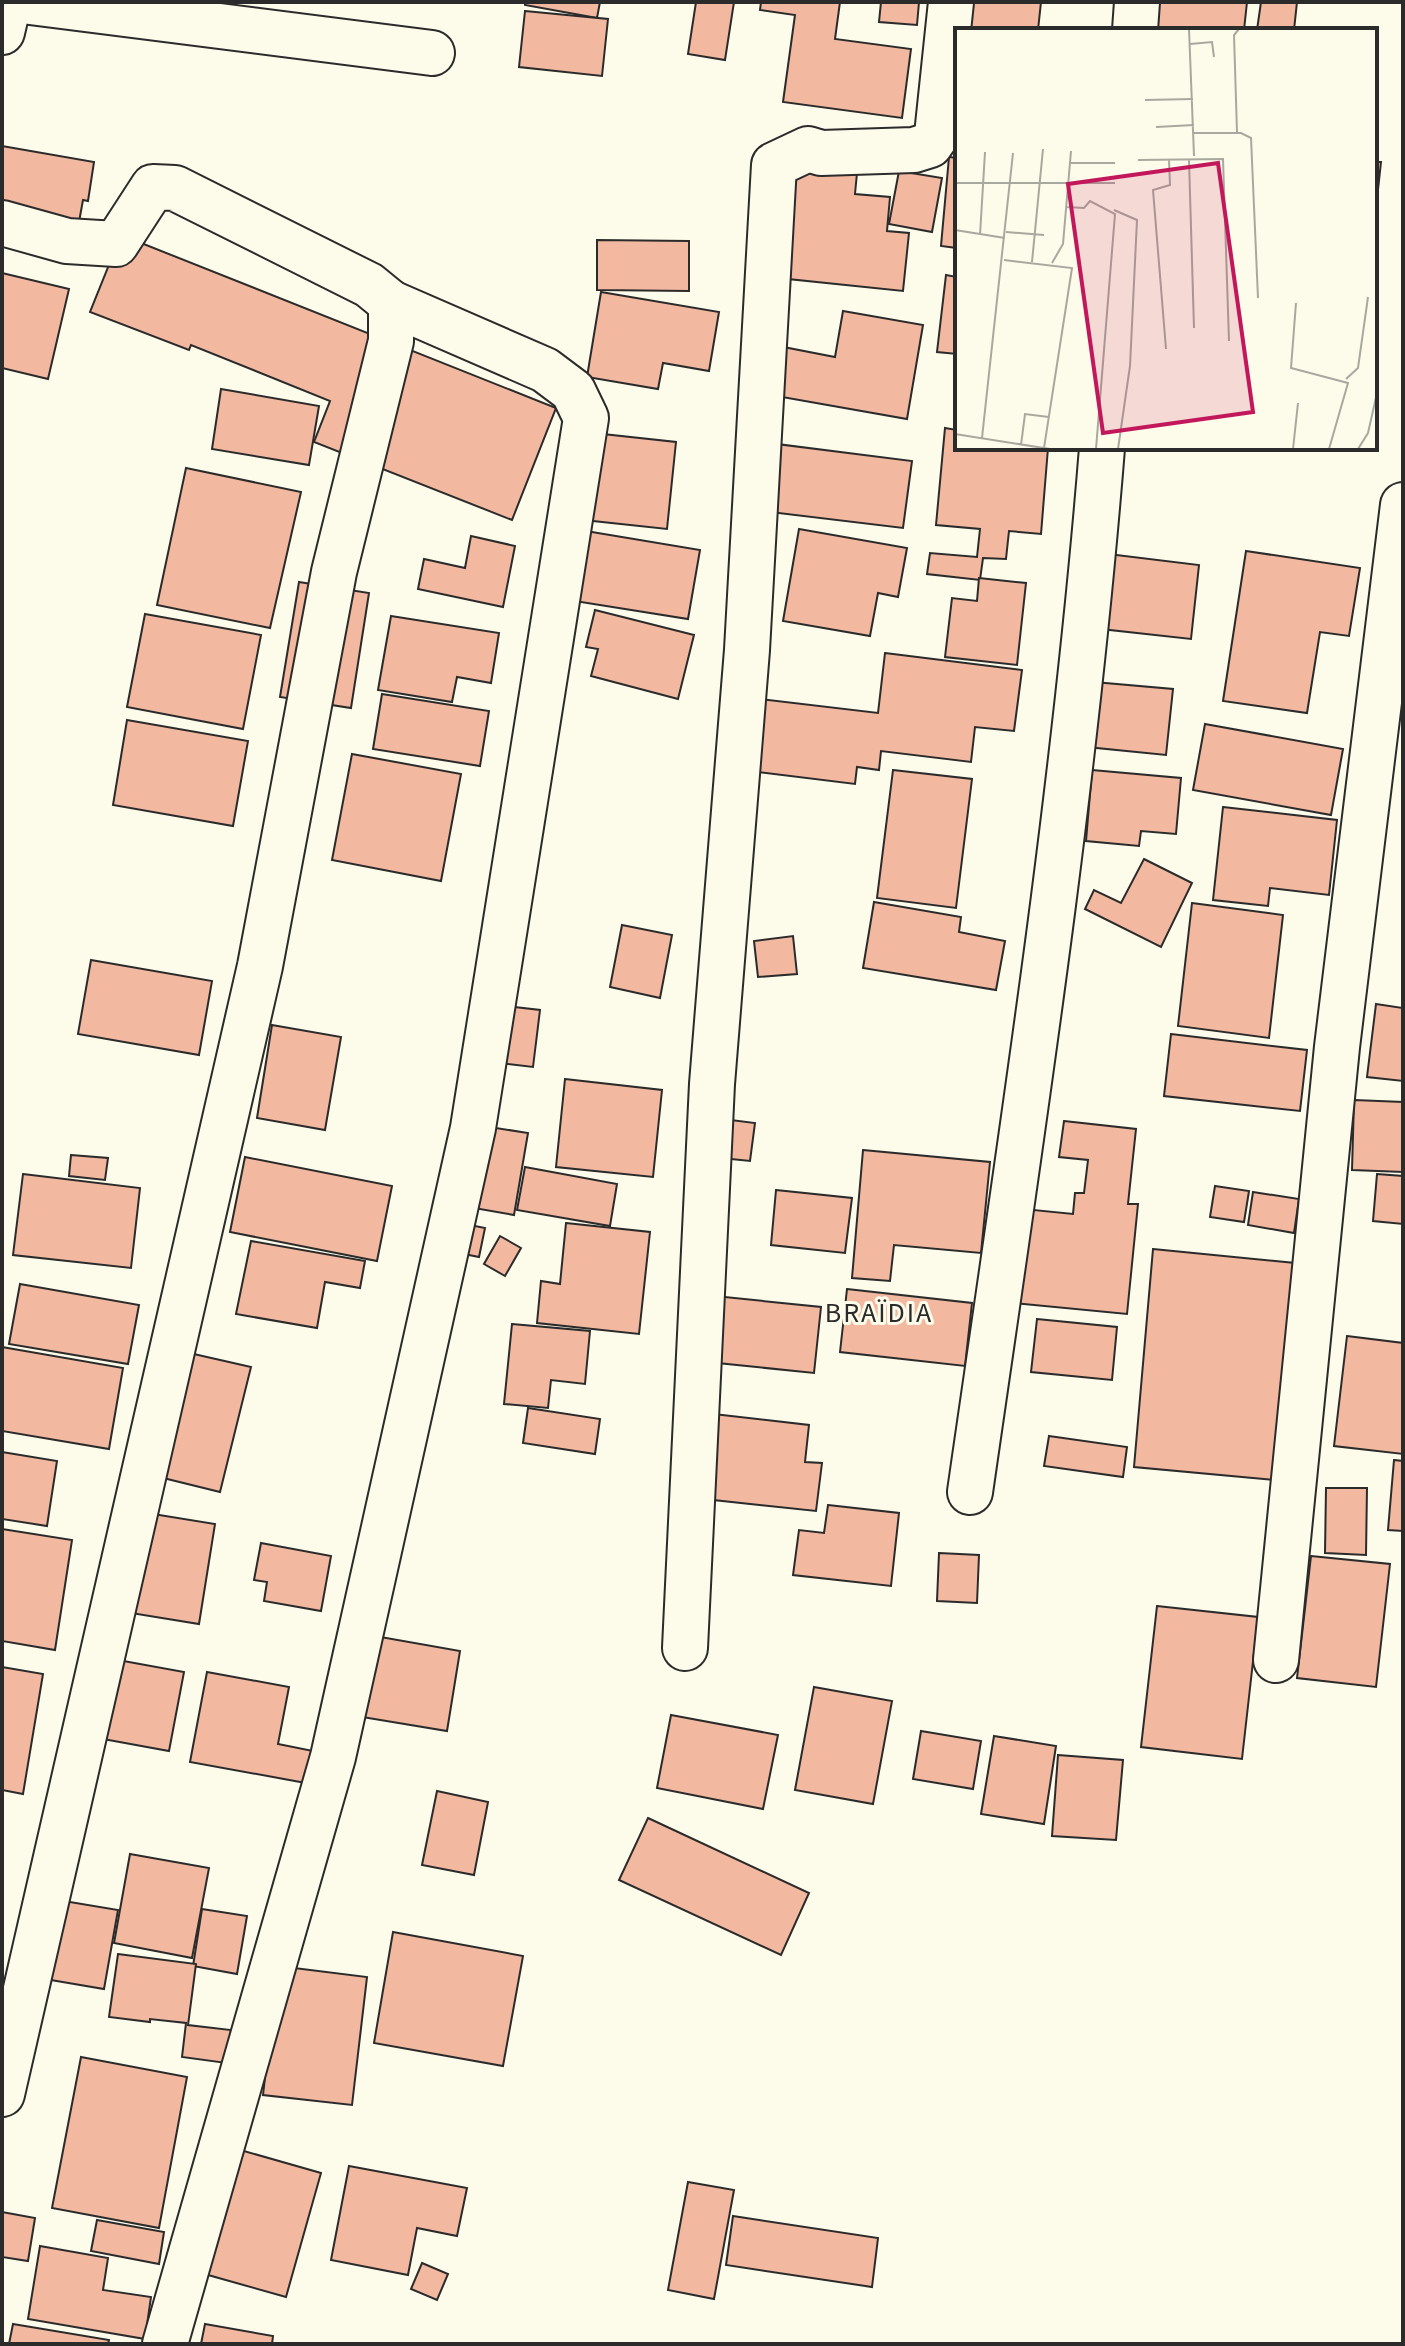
<svg xmlns="http://www.w3.org/2000/svg" width="1405" height="2346" font-family="'Source Sans 3',sans-serif">
  <style>
    .building { fill: #f2b8a0; stroke: #2b2b2b; stroke-width: 2 }
    .lines { fill: none; stroke-linecap: round; stroke-linejoin: round }
    .street-casing { stroke: #2b2b2b; stroke-width: 48 }
    .street { stroke: #fdfbea; stroke-width: 44 }
    .labels { text-anchor: middle; dominant-baseline: central; stroke-width: 6; stroke-linejoin: round; paint-order: stroke }
    .quarter-label { font-size: 28px; letter-spacing: 2px; fill: #2b2b2b; stroke: #fdfbea }
    .inset-road { fill: none; stroke: #a9a89e; stroke-width: 2 }
    .view { fill: #c2185b; fill-opacity: 0.15; stroke: #c2185b; stroke-width: 4 }
    .inset-edge { fill: none; stroke: #2b2b2b; stroke-width: 4 }
  </style>
  <rect width="100%" height="100%" fill="#fdfbea"/>
  <!-- building -->
  <g class="building">
    <path d="M 525,2 L 600,2 L 597,18 L 525,5 Z"/>
    <path d="M 696,2 L 734,2 L 725,60 L 688,54 Z"/>
    <path d="M 761,2 L 840,2 L 835,39 L 911,49 L 902,118 L 783,102 L 795,15 L 760,10 Z"/>
    <path d="M 881,2 L 919,2 L 917,25 L 879,22 Z"/>
    <path d="M 955,2 L 1041,2 L 1038,30 L 957,30 Z"/>
    <path d="M 1146,2 L 1247,2 L 1244,30 L 1143,30 Z"/>
    <path d="M 1261,2 L 1297,2 L 1294,30 L 1257,30 Z"/>
    <path d="M 525,11 L 608,19 L 602,76 L 519,67 Z"/>
    <path d="M 2,146 L 94,162 L 88,201 L 83,200 L 77,233 L 2,220 Z"/>
    <path d="M 949,157 L 957,158 L 957,248 L 941,246 Z"/>
    <path d="M 1375,162 L 1381,162 L 1375,217 Z"/>
    <path d="M 780,166 L 857,173 L 855,194 L 890,197 L 887,231 L 909,233 L 903,291 L 769,277 Z"/>
    <path d="M 899,171 L 942,178 L 932,232 L 889,224 Z"/>
    <path d="M 121,235 L 556,408 L 512,520 L 314,442 L 330,401 L 191,345 L 189,350 L 90,312 Z"/>
    <path d="M 597,240 L 689,241 L 689,291 L 597,290 Z"/>
    <path d="M 2,273 L 69,289 L 48,379 L 2,368 Z"/>
    <path d="M 946,275 L 957,277 L 957,354 L 937,352 Z"/>
    <path d="M 601,292 L 719,312 L 709,371 L 663,363 L 658,389 L 587,377 Z"/>
    <path d="M 843,311 L 923,325 L 907,419 L 765,394 L 773,345 L 835,357 Z"/>
    <path d="M 221,389 L 319,406 L 309,465 L 212,449 Z"/>
    <path d="M 945,428 L 957,430 L 957,448 L 1048,448 L 1041,534 L 1009,531 L 1006,559 L 983,558 L 980,580 L 927,574 L 930,553 L 977,557 L 980,529 L 936,525 Z"/>
    <path d="M 566,430 L 676,442 L 667,529 L 556,517 Z"/>
    <path d="M 753,441 L 912,461 L 903,528 L 745,509 Z"/>
    <path d="M 186,468 L 301,492 L 270,628 L 157,605 Z"/>
    <path d="M 574,529 L 700,550 L 688,619 L 562,599 Z"/>
    <path d="M 799,529 L 907,548 L 898,597 L 878,593 L 870,636 L 783,621 Z"/>
    <path d="M 471,536 L 515,546 L 503,607 L 418,589 L 424,559 L 465,568 Z"/>
    <path d="M 1246,551 L 1360,568 L 1349,636 L 1320,632 L 1307,713 L 1223,701 Z"/>
    <path d="M 1100,553 L 1199,565 L 1191,639 L 1092,628 Z"/>
    <path d="M 979,578 L 1026,583 L 1017,665 L 945,657 L 952,598 L 977,601 Z"/>
    <path d="M 299,582 L 369,593 L 351,708 L 280,697 Z"/>
    <path d="M 595,610 L 694,635 L 678,699 L 591,676 L 598,649 L 586,647 Z"/>
    <path d="M 145,614 L 261,635 L 243,729 L 127,707 Z"/>
    <path d="M 391,616 L 499,633 L 491,683 L 457,677 L 452,702 L 378,690 Z"/>
    <path d="M 885,653 L 1022,670 L 1014,731 L 975,727 L 971,762 L 881,751 L 879,770 L 857,767 L 855,784 L 733,769 L 725,695 L 878,713 Z"/>
    <path d="M 1094,682 L 1173,689 L 1166,755 L 1087,747 Z"/>
    <path d="M 382,694 L 489,711 L 480,766 L 373,749 Z"/>
    <path d="M 127,720 L 248,741 L 233,826 L 113,805 Z"/>
    <path d="M 1205,724 L 1343,749 L 1331,815 L 1193,790 Z"/>
    <path d="M 352,754 L 461,774 L 441,881 L 332,860 Z"/>
    <path d="M 893,770 L 972,779 L 956,908 L 877,898 Z"/>
    <path d="M 1092,770 L 1181,778 L 1176,834 L 1141,831 L 1139,846 L 1086,841 Z"/>
    <path d="M 1223,807 L 1337,820 L 1329,895 L 1270,888 L 1268,906 L 1213,900 Z"/>
    <path d="M 1144,859 L 1192,883 L 1161,947 L 1085,909 L 1094,890 L 1121,903 Z"/>
    <path d="M 874,902 L 961,917 L 959,932 L 1005,941 L 996,990 L 863,968 Z"/>
    <path d="M 1192,903 L 1283,915 L 1269,1038 L 1178,1026 Z"/>
    <path d="M 622,925 L 672,935 L 660,998 L 610,987 Z"/>
    <path d="M 793,936 L 797,974 L 758,977 L 754,941 Z"/>
    <path d="M 91,960 L 212,981 L 199,1055 L 78,1034 Z"/>
    <path d="M 480,1003 L 540,1010 L 533,1067 L 474,1060 Z"/>
    <path d="M 1376,1004 L 1403,1008 L 1403,1081 L 1367,1077 Z"/>
    <path d="M 272,1025 L 341,1037 L 325,1130 L 257,1118 Z"/>
    <path d="M 1171,1034 L 1307,1050 L 1300,1111 L 1164,1096 Z"/>
    <path d="M 565,1079 L 662,1090 L 653,1177 L 556,1167 Z"/>
    <path d="M 1354,1100 L 1403,1102 L 1403,1172 L 1352,1170 Z"/>
    <path d="M 707,1117 L 755,1123 L 750,1161 L 702,1156 Z"/>
    <path d="M 1064,1121 L 1136,1129 L 1128,1204 L 1138,1204 L 1127,1314 L 1014,1303 L 1024,1209 L 1073,1214 L 1075,1193 L 1084,1193 L 1088,1160 L 1059,1157 Z"/>
    <path d="M 464,1123 L 528,1133 L 514,1215 L 451,1204 Z"/>
    <path d="M 863,1150 L 990,1162 L 981,1253 L 894,1245 L 890,1281 L 852,1278 Z"/>
    <path d="M 71,1155 L 108,1158 L 105,1180 L 69,1176 Z"/>
    <path d="M 245,1157 L 392,1186 L 377,1261 L 230,1232 Z"/>
    <path d="M 525,1167 L 617,1184 L 610,1226 L 517,1210 Z"/>
    <path d="M 23,1174 L 140,1188 L 131,1268 L 13,1255 Z"/>
    <path d="M 1377,1174 L 1403,1176 L 1403,1224 L 1373,1221 Z"/>
    <path d="M 1215,1186 L 1249,1191 L 1244,1222 L 1210,1217 Z"/>
    <path d="M 776,1190 L 852,1198 L 845,1253 L 771,1245 Z"/>
    <path d="M 1253,1192 L 1299,1199 L 1294,1233 L 1248,1225 Z"/>
    <path d="M 450,1221 L 485,1228 L 479,1257 L 444,1250 Z"/>
    <path d="M 566,1223 L 650,1232 L 639,1334 L 537,1323 L 541,1281 L 560,1284 Z"/>
    <path d="M 500,1236 L 521,1248 L 505,1276 L 484,1264 Z"/>
    <path d="M 251,1241 L 365,1261 L 360,1288 L 325,1282 L 317,1328 L 236,1314 Z"/>
    <path d="M 1153,1249 L 1295,1263 L 1275,1480 L 1134,1467 Z"/>
    <path d="M 20,1284 L 139,1305 L 128,1364 L 9,1344 Z"/>
    <path d="M 847,1289 L 972,1303 L 965,1366 L 840,1352 Z"/>
    <path d="M 705,1295 L 821,1307 L 814,1373 L 698,1361 Z"/>
    <path d="M 1037,1319 L 1117,1327 L 1112,1380 L 1031,1372 Z"/>
    <path d="M 512,1324 L 590,1331 L 585,1384 L 551,1380 L 548,1408 L 504,1404 Z"/>
    <path d="M 1347,1336 L 1403,1343 L 1403,1454 L 1334,1446 Z"/>
    <path d="M 2,1347 L 123,1368 L 109,1449 L 2,1431 Z"/>
    <path d="M 185,1352 L 251,1367 L 220,1492 L 147,1474 Z"/>
    <path d="M 528,1408 L 600,1419 L 595,1454 L 523,1443 Z"/>
    <path d="M 696,1412 L 809,1425 L 805,1462 L 822,1463 L 816,1511 L 686,1497 Z"/>
    <path d="M 1049,1436 L 1127,1447 L 1123,1477 L 1044,1466 Z"/>
    <path d="M 2,1452 L 57,1461 L 47,1526 L 2,1519 Z"/>
    <path d="M 1394,1460 L 1403,1461 L 1403,1531 L 1388,1530 Z"/>
    <path d="M 1326,1488 L 1367,1488 L 1366,1555 L 1325,1553 Z"/>
    <path d="M 828,1505 L 899,1513 L 891,1586 L 793,1575 L 799,1530 L 824,1533 Z"/>
    <path d="M 147,1513 L 215,1524 L 199,1624 L 131,1613 Z"/>
    <path d="M 2,1529 L 72,1540 L 55,1650 L 2,1641 Z"/>
    <path d="M 261,1543 L 331,1556 L 321,1611 L 264,1601 L 267,1582 L 254,1580 Z"/>
    <path d="M 939,1553 L 979,1555 L 977,1603 L 937,1601 Z"/>
    <path d="M 1311,1556 L 1390,1564 L 1376,1687 L 1297,1678 Z"/>
    <path d="M 1157,1606 L 1258,1617 L 1242,1759 L 1141,1747 Z"/>
    <path d="M 358,1633 L 460,1651 L 447,1731 L 344,1714 Z"/>
    <path d="M 107,1658 L 184,1672 L 169,1751 L 92,1737 Z"/>
    <path d="M 2,1667 L 43,1674 L 23,1794 L 2,1790 Z"/>
    <path d="M 207,1672 L 289,1687 L 278,1744 L 323,1753 L 317,1785 L 190,1762 Z"/>
    <path d="M 814,1687 L 892,1701 L 873,1804 L 795,1790 Z"/>
    <path d="M 671,1715 L 778,1735 L 763,1809 L 657,1788 Z"/>
    <path d="M 921,1731 L 981,1741 L 973,1789 L 913,1779 Z"/>
    <path d="M 994,1736 L 1056,1746 L 1044,1824 L 981,1814 Z"/>
    <path d="M 1058,1755 L 1123,1760 L 1116,1840 L 1052,1836 Z"/>
    <path d="M 437,1791 L 488,1802 L 474,1875 L 422,1865 Z"/>
    <path d="M 648,1818 L 809,1893 L 781,1955 L 619,1880 Z"/>
    <path d="M 130,1854 L 209,1868 L 192,1958 L 114,1943 Z"/>
    <path d="M 40,1897 L 118,1910 L 104,1989 L 27,1976 Z"/>
    <path d="M 202,1909 L 247,1916 L 237,1974 L 193,1966 Z"/>
    <path d="M 393,1932 L 523,1956 L 503,2066 L 374,2043 Z"/>
    <path d="M 118,1954 L 196,1964 L 188,2025 L 231,2030 L 226,2063 L 182,2057 L 186,2023 L 150,2019 L 150,2022 L 109,2017 Z"/>
    <path d="M 278,1966 L 367,1977 L 352,2105 L 263,2095 Z"/>
    <path d="M 81,2057 L 187,2077 L 159,2228 L 52,2208 Z"/>
    <path d="M 237,2149 L 321,2173 L 286,2297 L 201,2273 Z"/>
    <path d="M 349,2166 L 467,2188 L 457,2236 L 417,2228 L 408,2275 L 331,2260 Z"/>
    <path d="M 688,2182 L 734,2190 L 714,2299 L 668,2290 Z"/>
    <path d="M 2,2212 L 35,2218 L 28,2261 L 2,2257 Z"/>
    <path d="M 733,2216 L 878,2238 L 872,2287 L 726,2265 Z"/>
    <path d="M 97,2220 L 164,2232 L 159,2264 L 91,2251 Z"/>
    <path d="M 40,2246 L 108,2258 L 103,2290 L 151,2297 L 145,2339 L 28,2319 Z"/>
    <path d="M 422,2263 L 448,2274 L 437,2300 L 411,2289 Z"/>
    <path d="M 13,2324 L 109,2340 L 108,2344 L 9,2344 Z"/>
    <path d="M 205,2324 L 273,2336 L 272,2344 L 201,2344 Z"/>
  </g>
  <g class="lines">
    <!-- street casing -->
    <g class="street-casing">
      <g id="street">
        <path d="M 30,2 L 432,53"/>
        <path d="M 1135,30 L 1137,2"/>
        <path d="M 2,32 L 9,2"/>
        <path d="M 2,223 L 67,241 L 116,244 L 153,187 L 175,188 L 369,285 L 391,303 L 391,341 L 334,572 L 260,966 L 2,2094"/>
        <path d="M 970,1492 C 1020,1145 1074,798 1102,448"/>
        <path d="M 685,1648 L 712,1084 L 747,650 L 774,165 L 808,149 L 821,153 L 914,150 L 930,145 L 937,135 L 951,2"/>
        <path d="M 1276,1660 L 1337,1047 L 1403,505"/>
        <path d="M 165,2344 L 333,1757 L 473,1128 L 586,418 L 573,391 L 545,370 L 391,303"/>
      </g>
    </g>
    <!-- street -->
    <use href="#street" class="street"/>
  </g>
  <g class="labels">
    <!-- quarter labels -->
    <g class="quarter-label">
      <text x="879" y="1313">BRAÏDIA</text>
    </g>
  </g>
  <!-- overview -->
  <g transform="translate(955 28)">
    <rect width="422" height="422" fill="#fdfbea"/>
    <path class="inset-road" d="M 234,1 L 239,128M 235,16 L 257,14 L 259,29M 190,72 L 238,71M 201,99 L 239,97M 282,104 L 279,7 L 284,1M 239,105 L 286,105 L 296,110 L 303,270M 183,132 L 268,131 L 274,313M 234,132 L 239,300M 115,135 L 160,135M 0,155 L 160,155M 0,157 L 0,126M 112,179 L 129,180 L 135,173 L 160,186 L 141,421M 159,182 L 182,192 L 175,338 L 163,421M 0,202 L 50,210M 51,204 L 89,207M 25,207 L 30,124M 49,232 L 117,240 L 89,420M 77,234 L 88,121M 97,235 L 108,216 L 116,123M 341,275 L 336,340 L 393,355 L 374,421M 211,321 L 198,162 L 215,157 L 214,132M 391,351 L 403,340 L 413,269M 0,406 L 95,421M 27,410 L 58,125M 66,417 L 70,386 L 94,389M 338,421 L 343,375M 403,421 L 413,405 L 422,365"/>
    <path class="view" d="M 263,135 L 298,384 L 148,405 L 113,156 Z"/>
    <rect width="422" height="422" class="inset-edge"/>
  </g>
  <!-- border -->
  <rect width="1405" height="2346" fill="none" stroke="#2b2b2b" stroke-width="8"/>
</svg>
